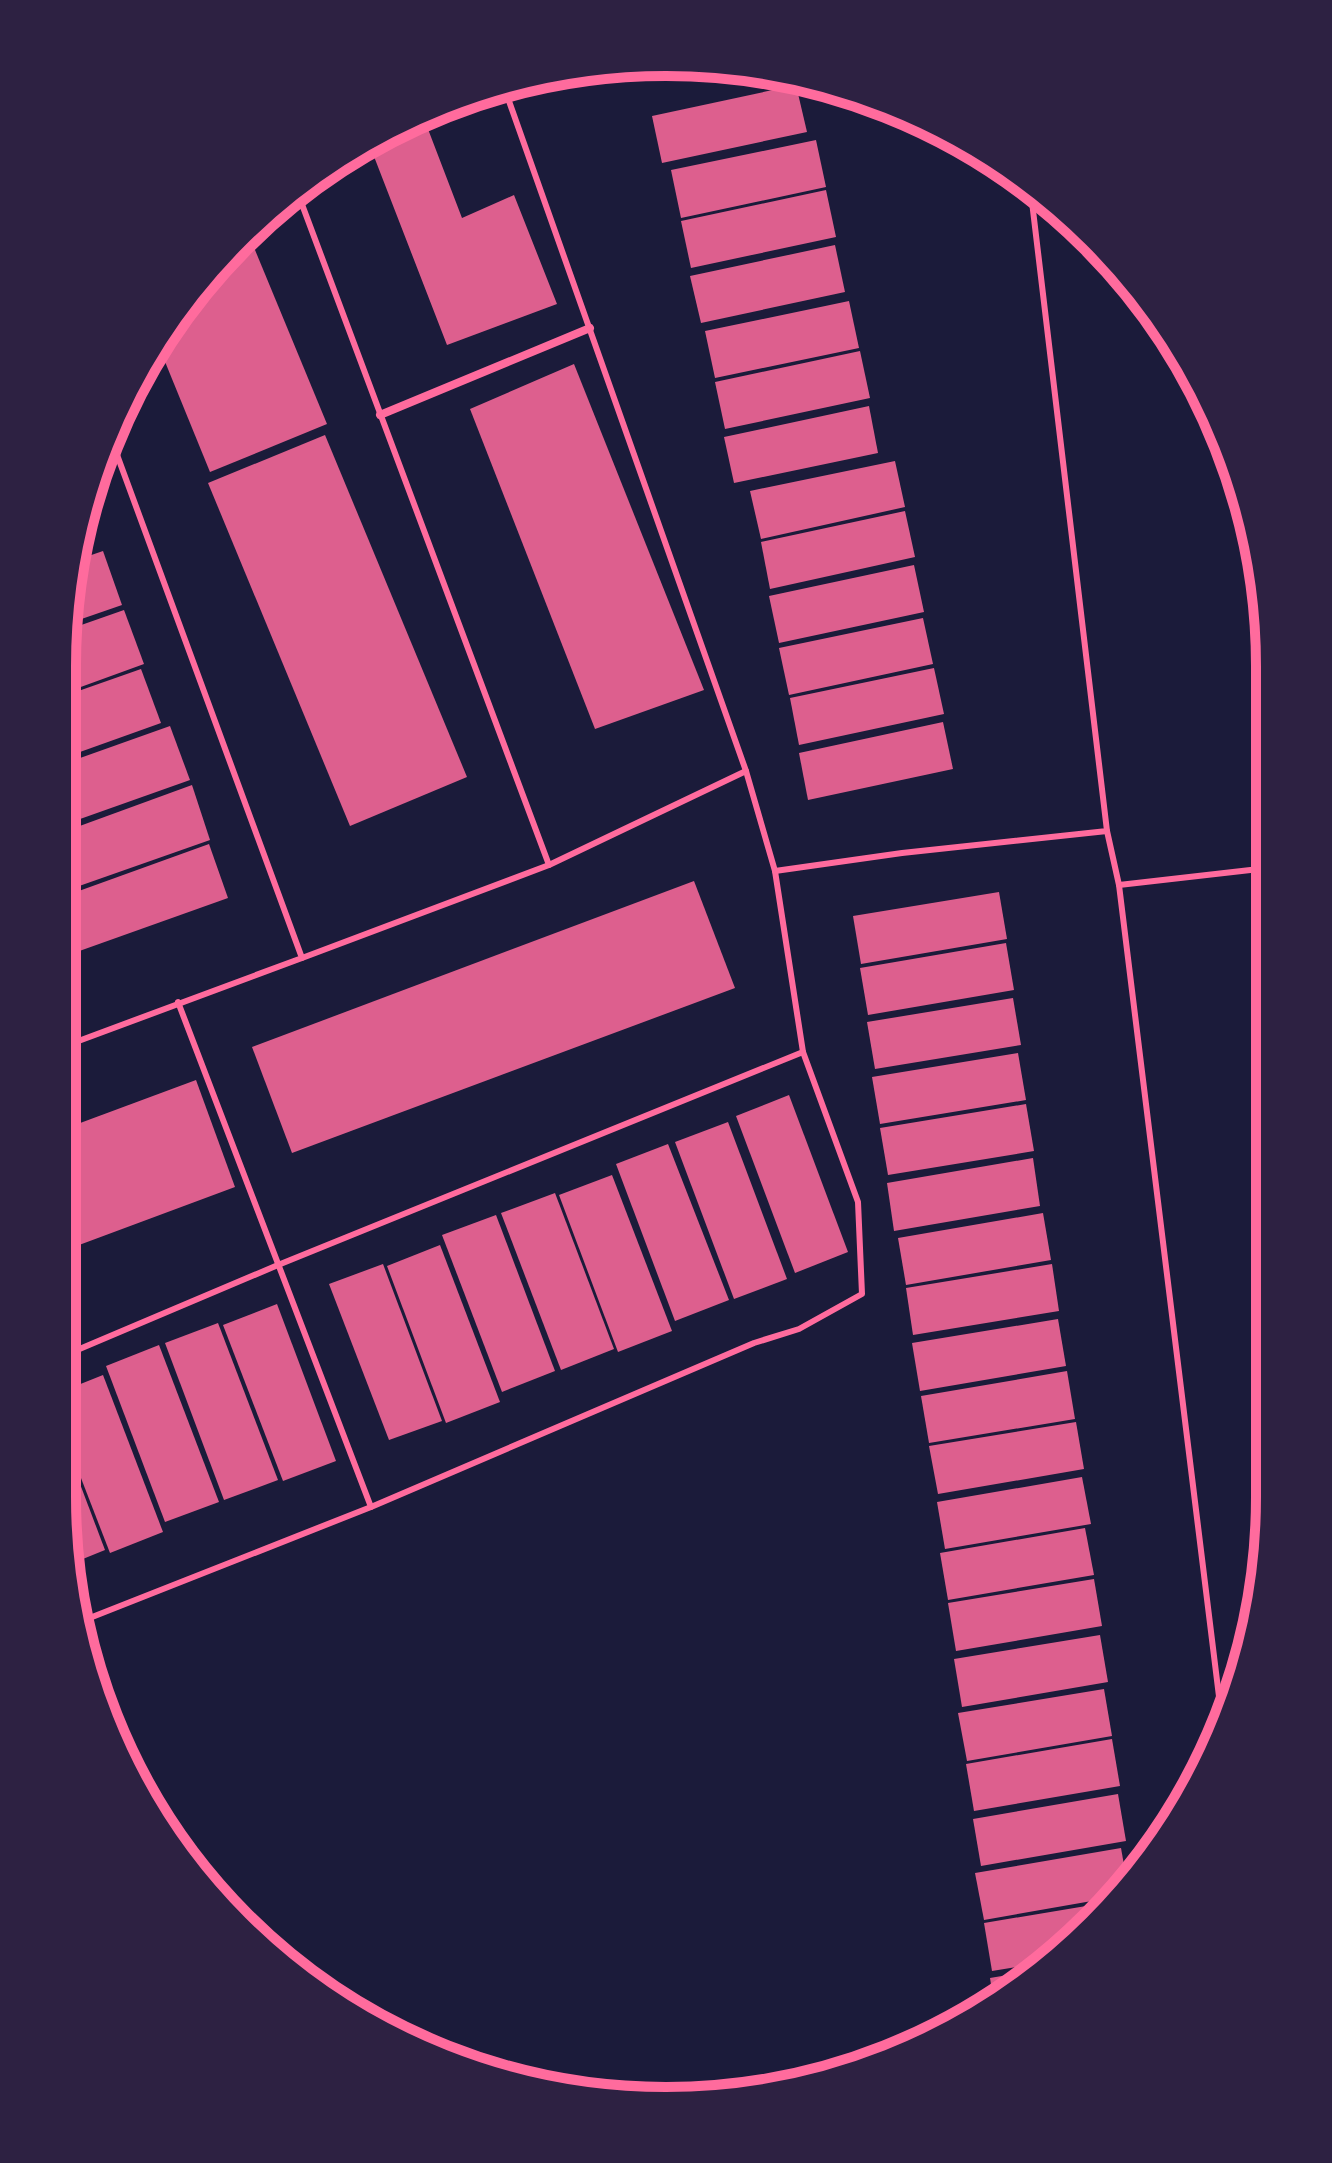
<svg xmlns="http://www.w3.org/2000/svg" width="1332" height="2163" font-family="Jost,sans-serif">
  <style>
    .building { fill: #dd5f8e }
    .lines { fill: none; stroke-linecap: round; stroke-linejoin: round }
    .service { stroke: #ff6b9d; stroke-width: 6 }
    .minor { stroke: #ff6b9d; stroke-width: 8 }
    .rim { fill: none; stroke: #ff6b9d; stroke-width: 10 }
  </style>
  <rect width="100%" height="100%" fill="#1b1b3a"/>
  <!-- building -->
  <g class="building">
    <path d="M 796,85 L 807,132 L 662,163 L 652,116 Z"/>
    <path d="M 423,116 L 462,218 L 514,195 L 557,304 L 447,345 L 368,141 Z"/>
    <path d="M 816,140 L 826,187 L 681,218 L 671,170 Z"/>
    <path d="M 826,190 L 836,237 L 691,268 L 681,221 Z"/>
    <path d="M 248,233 L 327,424 L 210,472 L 159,347 L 187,299 Z"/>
    <path d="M 835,245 L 845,292 L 701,323 L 690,276 Z"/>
    <path d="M 849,301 L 859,348 L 715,378 L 705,331 Z"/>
    <path d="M 860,351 L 870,398 L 725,429 L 715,382 Z"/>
    <path d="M 574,364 L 704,690 L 595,729 L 470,409 Z"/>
    <path d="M 869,406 L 878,453 L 734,483 L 724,437 Z"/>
    <path d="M 325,435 L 467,777 L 350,826 L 208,483 Z"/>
    <path d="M 895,461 L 905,507 L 761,539 L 750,491 Z"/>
    <path d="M 905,511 L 915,557 L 770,589 L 761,542 Z"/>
    <path d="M 84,524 L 92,548 L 76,554 Z"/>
    <path d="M 103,551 L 122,605 L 67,624 L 67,588 L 74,561 Z"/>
    <path d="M 914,565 L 924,612 L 779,643 L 769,596 Z"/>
    <path d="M 124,610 L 144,664 L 67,692 L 67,630 Z"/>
    <path d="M 923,618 L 933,664 L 789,695 L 779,648 Z"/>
    <path d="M 934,668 L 944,714 L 799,745 L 790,698 Z"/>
    <path d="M 141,669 L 161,723 L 66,757 L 67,695 Z"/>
    <path d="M 943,722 L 953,769 L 808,800 L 799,753 Z"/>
    <path d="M 170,726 L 190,780 L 66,824 L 66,763 Z"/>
    <path d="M 192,785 L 210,840 L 65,891 L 66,831 Z"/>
    <path d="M 209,844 L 228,898 L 71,954 L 65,938 L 65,896 Z"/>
    <path d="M 694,881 L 735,988 L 292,1153 L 252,1047 Z"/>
    <path d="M 999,892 L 1007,939 L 861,964 L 853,916 Z"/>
    <path d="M 1006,943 L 1014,990 L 868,1015 L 860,968 Z"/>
    <path d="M 1013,998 L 1021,1045 L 875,1069 L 867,1022 Z"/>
    <path d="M 1018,1053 L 1026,1100 L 880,1124 L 872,1077 Z"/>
    <path d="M 196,1080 L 235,1187 L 63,1251 L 64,1129 Z"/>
    <path d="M 789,1095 L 848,1252 L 795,1273 L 736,1116 Z"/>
    <path d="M 1026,1104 L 1034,1151 L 888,1175 L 880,1128 Z"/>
    <path d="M 728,1122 L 787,1279 L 734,1299 L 675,1142 Z"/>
    <path d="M 668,1144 L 729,1300 L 675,1321 L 616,1164 Z"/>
    <path d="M 1033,1158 L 1040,1206 L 894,1231 L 887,1183 Z"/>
    <path d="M 612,1175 L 672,1331 L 618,1352 L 559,1195 Z"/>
    <path d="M 555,1193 L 614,1349 L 561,1370 L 501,1213 Z"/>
    <path d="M 1043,1213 L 1051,1260 L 906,1285 L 898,1238 Z"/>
    <path d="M 496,1215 L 555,1371 L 502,1392 L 442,1235 Z"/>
    <path d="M 440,1245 L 500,1402 L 446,1423 L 387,1266 Z"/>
    <path d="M 383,1264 L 442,1421 L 389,1440 L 329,1284 Z"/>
    <path d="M 1052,1264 L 1059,1311 L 913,1335 L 906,1288 Z"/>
    <path d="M 277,1304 L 336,1461 L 283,1481 L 223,1325 Z"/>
    <path d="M 1058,1319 L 1066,1366 L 920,1391 L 912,1343 Z"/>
    <path d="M 218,1323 L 278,1480 L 224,1500 L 165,1343 Z"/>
    <path d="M 159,1345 L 219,1502 L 165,1522 L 106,1366 Z"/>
    <path d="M 1067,1371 L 1075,1419 L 929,1443 L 921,1396 Z"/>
    <path d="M 103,1375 L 163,1532 L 110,1553 L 62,1429 L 63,1391 Z"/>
    <path d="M 1076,1422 L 1084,1469 L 938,1494 L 929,1446 Z"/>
    <path d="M 63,1439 L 105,1550 L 73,1563 L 62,1497 Z"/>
    <path d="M 1082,1477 L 1091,1524 L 945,1549 L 937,1502 Z"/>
    <path d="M 1085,1528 L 1094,1575 L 948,1600 L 940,1553 Z"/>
    <path d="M 1094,1579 L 1102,1626 L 956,1651 L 948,1603 Z"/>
    <path d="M 1100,1635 L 1108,1682 L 962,1707 L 954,1659 Z"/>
    <path d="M 1104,1689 L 1112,1736 L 967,1761 L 958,1713 Z"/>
    <path d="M 1112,1739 L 1120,1786 L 974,1811 L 966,1764 Z"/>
    <path d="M 1118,1794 L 1126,1841 L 981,1866 L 973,1819 Z"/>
    <path d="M 1121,1848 L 1127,1882 L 1109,1898 L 984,1920 L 975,1873 Z"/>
    <path d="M 1104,1903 L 1041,1963 L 992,1971 L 984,1923 Z"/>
    <path d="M 1031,1971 L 1002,1999 L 994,2003 L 990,1978 Z"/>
  </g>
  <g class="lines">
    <!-- service -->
    <g class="service">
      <path d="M 297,191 L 549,865"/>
      <path d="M 1107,831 L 1119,885 L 1268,868"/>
      <path d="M 775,871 L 902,853 L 1107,831 L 1030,185"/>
      <path d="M 1119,885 L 1223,1729"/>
      <path d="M 302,958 L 549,865 L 746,771"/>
      <path d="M 178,1002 L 371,1507"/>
      <path d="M 65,1046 L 302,958 L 109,433"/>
      <path d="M 63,1356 L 278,1265 L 803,1052"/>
      <path d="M 82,1621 L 371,1507 L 754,1343 L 799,1329 L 862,1294 L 858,1202 L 803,1052 L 775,871 L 746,771 L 504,87"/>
    </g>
    <!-- minor -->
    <path class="minor" d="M 380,415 L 590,328"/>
  </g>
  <!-- crop -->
  <path d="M0 0H1332V2163H0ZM666 76H666A590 590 0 0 1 1256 666V1497A590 590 0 0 1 666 2087H666A590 590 0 0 1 76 1497V666A590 590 0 0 1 666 76Z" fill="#2d2142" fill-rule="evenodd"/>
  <path class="rim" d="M666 76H666A590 590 0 0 1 1256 666V1497A590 590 0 0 1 666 2087H666A590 590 0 0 1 76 1497V666A590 590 0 0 1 666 76Z"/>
</svg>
